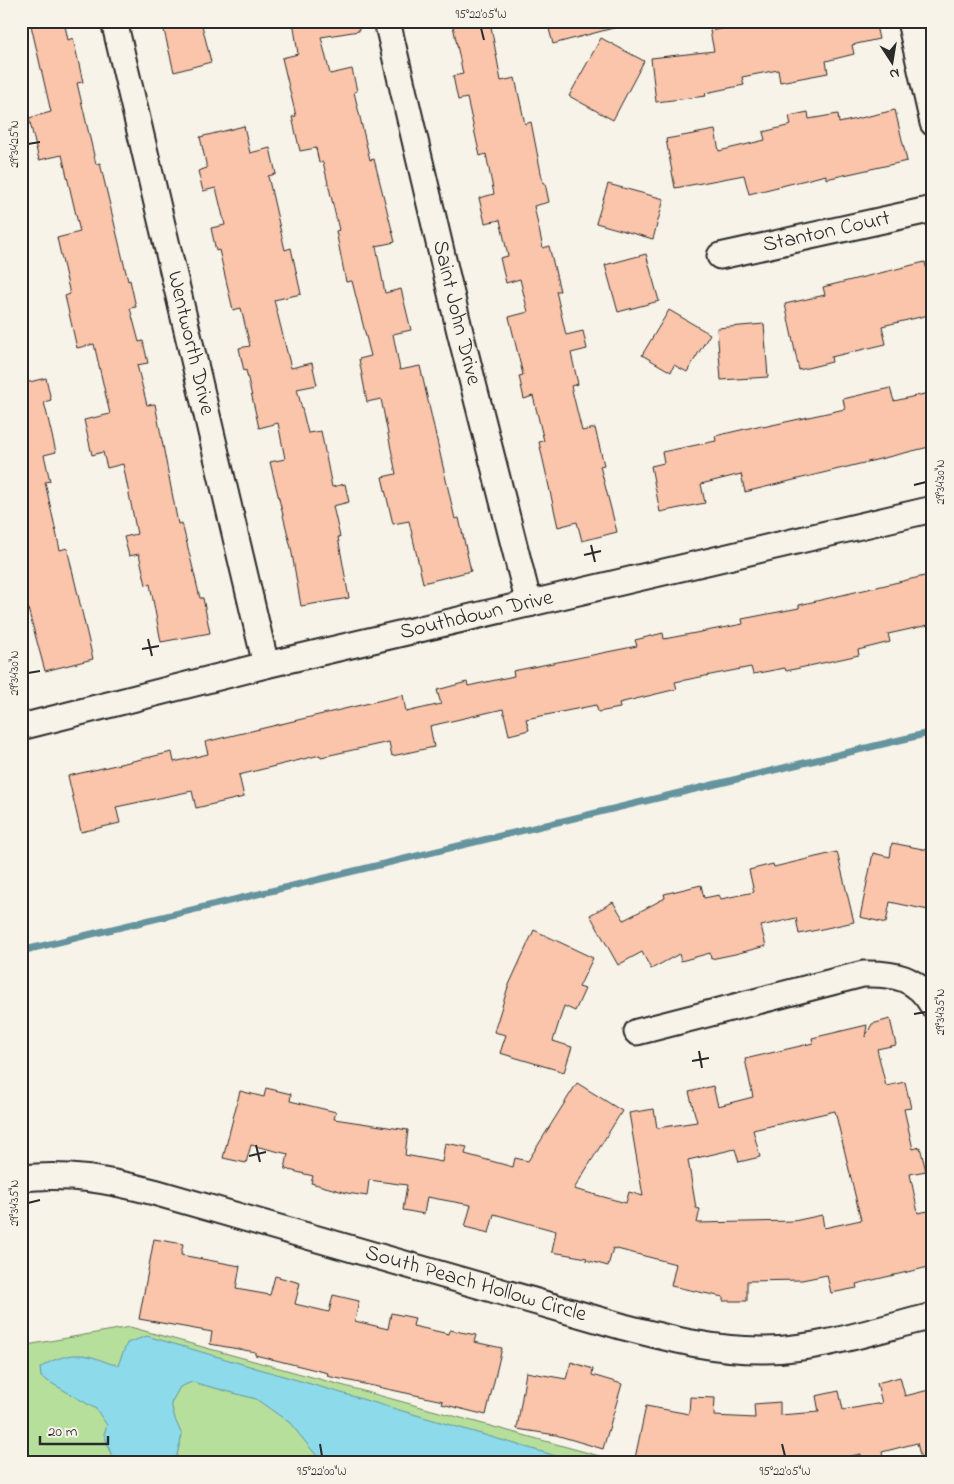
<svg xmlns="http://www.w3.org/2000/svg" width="954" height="1484" font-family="'Indie Flower',sans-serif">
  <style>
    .green { fill: #b6df9b; stroke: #708563 }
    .water { fill: #8cdaea; stroke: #65949e }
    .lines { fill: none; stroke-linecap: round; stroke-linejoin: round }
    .stream { stroke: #65949e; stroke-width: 7 }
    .building { fill: #fac5ab; stroke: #2b2b2b; fill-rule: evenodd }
    .minor-casing { stroke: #2b2b2b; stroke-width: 29 }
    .minor { stroke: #f7f3e8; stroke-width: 25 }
    .ticks { fill: none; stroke: #2b2b2b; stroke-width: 2 }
    .labels { text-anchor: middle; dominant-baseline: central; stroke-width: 4; stroke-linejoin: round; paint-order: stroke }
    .street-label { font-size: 22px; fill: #2b2b2b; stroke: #f7f3e8 }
    .neatline { fill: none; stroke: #2b2b2b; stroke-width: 2 }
    .ticks-label { font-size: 12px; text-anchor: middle; fill: #2b2b2b }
  </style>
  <rect width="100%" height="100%" fill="#f7f3e8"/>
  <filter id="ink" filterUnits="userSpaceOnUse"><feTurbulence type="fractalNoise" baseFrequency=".02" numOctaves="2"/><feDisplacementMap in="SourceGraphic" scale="10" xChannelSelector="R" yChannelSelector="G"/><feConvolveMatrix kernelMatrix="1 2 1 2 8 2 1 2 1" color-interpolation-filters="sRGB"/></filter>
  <g filter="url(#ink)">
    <!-- green -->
    <path class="green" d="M 130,1327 L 625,1463 L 21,1463 L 21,1346 Z"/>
    <!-- water -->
    <path class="water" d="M 147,1336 L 580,1463 L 327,1463 L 316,1455 L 290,1423 L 256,1399 L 192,1382 L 180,1387 L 171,1403 L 175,1419 L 182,1435 L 175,1463 L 114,1463 L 104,1434 L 107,1425 L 96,1409 L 41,1377 L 40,1368 C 52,1359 72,1352 88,1356 C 99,1358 107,1364 118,1365 L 127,1343 Z"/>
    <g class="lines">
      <!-- stream -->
      <path class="stream" d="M 21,951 L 933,732"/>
    </g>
    <!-- building -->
    <g class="building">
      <path d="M 30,21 L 64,21 L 68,40 L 73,38 L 83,82 L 77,83 L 96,164 L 100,163 L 128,281 L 130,280 L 136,307 L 130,308 L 139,342 L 143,341 L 148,363 L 137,365 L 147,405 L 155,404 L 178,524 L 182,523 L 200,598 L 203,598 L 210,633 L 161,642 L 150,584 L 146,585 L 139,554 L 129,556 L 124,537 L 137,534 L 123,464 L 107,468 L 103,452 L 92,455 L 84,420 L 110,414 L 94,344 L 77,348 L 65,296 L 70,294 L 57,238 L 80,232 L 62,155 L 39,160 L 29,118 L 51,112 Z"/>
      <path d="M 184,21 L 201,21 L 211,62 L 174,72 L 163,26 Z"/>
      <path d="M 293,21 L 358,21 L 359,31 L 321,37 L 330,74 L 352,69 L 357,91 L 354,92 L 370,160 L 374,159 L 395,242 L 376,246 L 385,293 L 401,289 L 411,330 L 393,334 L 400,370 L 420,366 L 455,519 L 459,518 L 471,571 L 423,583 L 409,521 L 393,524 L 382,477 L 396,474 L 381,399 L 367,402 L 359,359 L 371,356 L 352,281 L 346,282 L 336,231 L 339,230 L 323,162 L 319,163 L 316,148 L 300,151 L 292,117 L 296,116 L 282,58 L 298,54 Z"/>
      <path d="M 452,21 L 490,21 L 501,81 L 515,78 L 525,124 L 531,122 L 543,183 L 545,183 L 549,202 L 534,206 L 543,248 L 549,246 L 560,291 L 556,291 L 566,335 L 583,331 L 587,349 L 571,353 L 578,384 L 571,386 L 582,431 L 595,428 L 604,465 L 600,466 L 617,532 L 582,541 L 577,522 L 558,527 L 539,442 L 544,441 L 533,396 L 524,399 L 519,376 L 523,375 L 509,317 L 528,312 L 520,279 L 506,283 L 500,258 L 508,256 L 500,220 L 485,223 L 479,198 L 494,194 L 486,154 L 480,156 L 467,98 L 458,100 L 453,76 L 463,74 Z"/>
      <path d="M 547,21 L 616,21 L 617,27 L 553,44 Z"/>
      <path d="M 764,21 L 875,21 L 879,39 L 852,45 L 854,54 L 826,61 L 828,73 L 780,82 L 778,70 L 742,77 L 744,85 L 705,93 L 706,96 L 656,102 L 651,58 L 714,51 L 710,31 Z"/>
      <path d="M 601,38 L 644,61 L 613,120 L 569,96 Z"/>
      <path d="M 895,110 L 907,161 L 826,179 L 826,175 L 749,194 L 744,175 L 675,188 L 666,139 L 715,130 L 719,151 L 765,140 L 763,132 L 791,125 L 789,116 L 808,112 L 809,119 L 838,114 L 839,123 Z"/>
      <path d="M 244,126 L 250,153 L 270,148 L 276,174 L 268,176 L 285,250 L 291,248 L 301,294 L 274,300 L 291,368 L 312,363 L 317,385 L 297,389 L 308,433 L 321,431 L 332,487 L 345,484 L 349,502 L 333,506 L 340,537 L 338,537 L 349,598 L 301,606 L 291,548 L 270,462 L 285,459 L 278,423 L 259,428 L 246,370 L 244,371 L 239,348 L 250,346 L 241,308 L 233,310 L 219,250 L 216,251 L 211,228 L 225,225 L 216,188 L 203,191 L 198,171 L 207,168 L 200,137 Z"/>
      <path d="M 608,184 L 664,199 L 653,239 L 596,223 Z"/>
      <path d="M 646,254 L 659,301 L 618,312 L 605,265 Z"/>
      <path d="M 925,262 L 933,296 L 933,314 L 882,326 L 886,344 L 831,357 L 832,362 L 799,370 L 785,304 L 825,295 L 823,287 Z"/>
      <path d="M 669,310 L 710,334 L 687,372 L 674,365 L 671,372 L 642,355 Z"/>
      <path d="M 764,324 L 768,377 L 721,380 L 717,328 Z"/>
      <path d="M 46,378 L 51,400 L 44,402 L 56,452 L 44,455 L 50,481 L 45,482 L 60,550 L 67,548 L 93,659 L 45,671 L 21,583 L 21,384 Z"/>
      <path d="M 890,388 L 894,401 L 933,392 L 933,446 L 745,492 L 741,474 L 701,484 L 705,503 L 660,512 L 651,466 L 664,463 L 662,452 L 716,441 L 715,436 L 762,425 L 763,427 L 845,409 L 843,399 Z"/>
      <path d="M 933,574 L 933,624 L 888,634 L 890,642 L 858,650 L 859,655 L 786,671 L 785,668 L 753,674 L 751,667 L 675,682 L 677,689 L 619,703 L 620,708 L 598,712 L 596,705 L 526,719 L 529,730 L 509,735 L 503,709 L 430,726 L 434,747 L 392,756 L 389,742 L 321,757 L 320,755 L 239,775 L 244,797 L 196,808 L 192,791 L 116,807 L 120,823 L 81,832 L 68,776 L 172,752 L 174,762 L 208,754 L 205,742 L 403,695 L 406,712 L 441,704 L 437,690 L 467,682 L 468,686 L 514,676 L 513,671 L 637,646 L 635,640 L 663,633 L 664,639 L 743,624 L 742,619 L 799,608 L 799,605 Z"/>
      <path d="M 892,843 L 933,851 L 933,911 L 890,902 L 886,923 L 860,917 L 873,853 L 890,857 Z"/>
      <path d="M 837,852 L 854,922 L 799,934 L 796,918 L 761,926 L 766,946 L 735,954 L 711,959 L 710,953 L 681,961 L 679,954 L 651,969 L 642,952 L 618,965 L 590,915 L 613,902 L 624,920 L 665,898 L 664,894 L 701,885 L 704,898 L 719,895 L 721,899 L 754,892 L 749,870 L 773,864 L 774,867 Z"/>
      <path d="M 534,930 L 593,958 L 579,987 L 585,989 L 575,1011 L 564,1006 L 553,1041 L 572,1047 L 564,1072 L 500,1053 L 506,1035 L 494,1032 L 508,987 Z"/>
      <path d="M 890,1019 L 896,1045 L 877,1049 L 886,1086 L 905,1082 L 911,1108 L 904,1109 L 913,1149 L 920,1147 L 926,1171 L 910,1174 L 918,1213 L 933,1210 L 933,1266 L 856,1284 L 857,1288 L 831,1293 L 827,1275 L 802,1280 L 747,1281 L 747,1301 L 723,1301 L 723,1297 L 671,1286 L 676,1264 L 613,1248 L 608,1266 L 586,1260 L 587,1258 L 552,1252 L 556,1231 L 494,1214 L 489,1233 L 465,1227 L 471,1205 L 427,1197 L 424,1214 L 403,1210 L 407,1185 L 369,1180 L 367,1196 L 347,1193 L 311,1183 L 313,1176 L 285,1169 L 288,1154 L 251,1145 L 246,1163 L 223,1158 L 240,1091 L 264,1097 L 266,1088 L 291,1094 L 290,1101 L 336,1112 L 334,1119 L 408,1130 L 405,1155 L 442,1162 L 445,1143 L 467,1147 L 465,1154 L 513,1167 L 515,1158 L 528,1161 L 577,1083 L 622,1111 L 574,1189 L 626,1203 L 629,1192 L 643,1196 L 629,1113 L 654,1109 L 657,1128 L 697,1122 L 689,1092 L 713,1086 L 718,1106 L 753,1097 L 745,1059 L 813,1043 L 812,1038 L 867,1025 L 865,1037 L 872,1024 ZM 835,1111 L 861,1220 L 824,1228 L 822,1215 L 794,1221 L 697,1223 L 700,1209 L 696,1208 L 688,1160 L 735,1149 L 739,1162 L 760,1157 L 753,1130 Z"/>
      <path d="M 154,1239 L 183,1244 L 181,1255 L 240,1266 L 236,1289 L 270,1295 L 275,1276 L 300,1283 L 295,1304 L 329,1312 L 333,1295 L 359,1301 L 355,1321 L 388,1329 L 391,1313 L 415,1318 L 413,1326 L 449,1334 L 450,1330 L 476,1335 L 474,1342 L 502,1348 L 486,1415 L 442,1404 L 443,1401 L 327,1376 L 328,1373 L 255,1355 L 255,1352 L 210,1344 L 212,1332 L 139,1319 Z"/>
      <path d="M 571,1362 L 593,1369 L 592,1375 L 622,1384 L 603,1449 L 556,1435 L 517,1429 L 526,1372 L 566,1379 Z"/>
      <path d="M 900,1377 L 905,1396 L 933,1389 L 933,1463 L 922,1463 L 917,1443 L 882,1452 L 884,1463 L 863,1463 L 861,1454 L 816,1463 L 634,1463 L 646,1406 L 689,1414 L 690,1397 L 715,1398 L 714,1416 L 755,1418 L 754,1404 L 780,1402 L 780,1415 L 819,1412 L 816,1396 L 839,1391 L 843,1410 L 882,1403 L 877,1383 Z"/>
    </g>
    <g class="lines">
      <!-- minor casing -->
      <g class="minor-casing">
        <g id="minor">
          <path id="s1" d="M 114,21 L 266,665"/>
          <path id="s2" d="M 387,21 L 460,332 L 529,604"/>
          <path d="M 910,21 L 933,123"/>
          <path id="s3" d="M 720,256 L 933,209"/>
          <path id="s4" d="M 21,727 L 266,665 L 933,509"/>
          <path d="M 637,1032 L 863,974 C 894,973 917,977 933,1006"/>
          <path id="s5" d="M 21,1178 C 70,1173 108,1180 154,1192 L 624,1327 C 670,1339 717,1351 766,1350 C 822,1349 878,1329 933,1316"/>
        </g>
      </g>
      <!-- minor -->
      <use href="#minor" class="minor"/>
    </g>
  </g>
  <!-- ticks -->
  <path class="ticks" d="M 481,28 L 484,40M 28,144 L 40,142M 914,485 L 926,482M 591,545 L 595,562M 584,555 L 601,551M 148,639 L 152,656M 142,649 L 159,646M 28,673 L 40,671M 914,1014 L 926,1012M 699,1051 L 702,1068M 692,1061 L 709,1058M 256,1145 L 260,1162M 249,1156 L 266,1152M 28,1203 L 40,1200M 320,1444 L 322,1456M 782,1444 L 785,1456"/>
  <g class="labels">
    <!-- street labels -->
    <g class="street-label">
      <text stroke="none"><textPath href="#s3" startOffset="109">Stanton Court</textPath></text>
      <text stroke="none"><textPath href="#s2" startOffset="300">Saint John Drive</textPath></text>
      <text stroke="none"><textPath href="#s1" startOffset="331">Wentworth Drive</textPath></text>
      <text stroke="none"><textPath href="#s4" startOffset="469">Southdown Drive</textPath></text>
      <text stroke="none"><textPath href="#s5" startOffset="469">South Peach Hollow Circle</textPath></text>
    </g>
  </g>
  <!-- margin -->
  <rect width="954" height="1484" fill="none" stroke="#f7f3e8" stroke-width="55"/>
  <!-- north arrow -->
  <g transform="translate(892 62) rotate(168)" stroke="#f7f3e8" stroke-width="4" paint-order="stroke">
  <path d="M0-4L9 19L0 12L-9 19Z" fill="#2b2b2b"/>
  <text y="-8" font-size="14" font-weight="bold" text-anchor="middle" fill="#2b2b2b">N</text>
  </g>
  <!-- scale -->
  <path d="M40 1436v8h68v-8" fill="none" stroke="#2b2b2b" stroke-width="2.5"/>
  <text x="48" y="1436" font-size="15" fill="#2b2b2b" stroke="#f7f3e8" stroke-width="4" paint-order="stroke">20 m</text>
  <rect x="28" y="28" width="898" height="1428" class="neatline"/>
  <g class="ticks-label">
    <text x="481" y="18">95°22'05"W</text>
    <text transform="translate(14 144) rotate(-90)" y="4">29°34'25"N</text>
    <text transform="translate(940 482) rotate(-90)" y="4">29°34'30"N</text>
    <text transform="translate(14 673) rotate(-90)" y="4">29°34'30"N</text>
    <text transform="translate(940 1012) rotate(-90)" y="4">29°34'35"N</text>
    <text transform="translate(14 1203) rotate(-90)" y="4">29°34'35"N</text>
    <text x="322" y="1475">95°22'00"W</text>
    <text x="785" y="1475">95°22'05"W</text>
  </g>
</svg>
